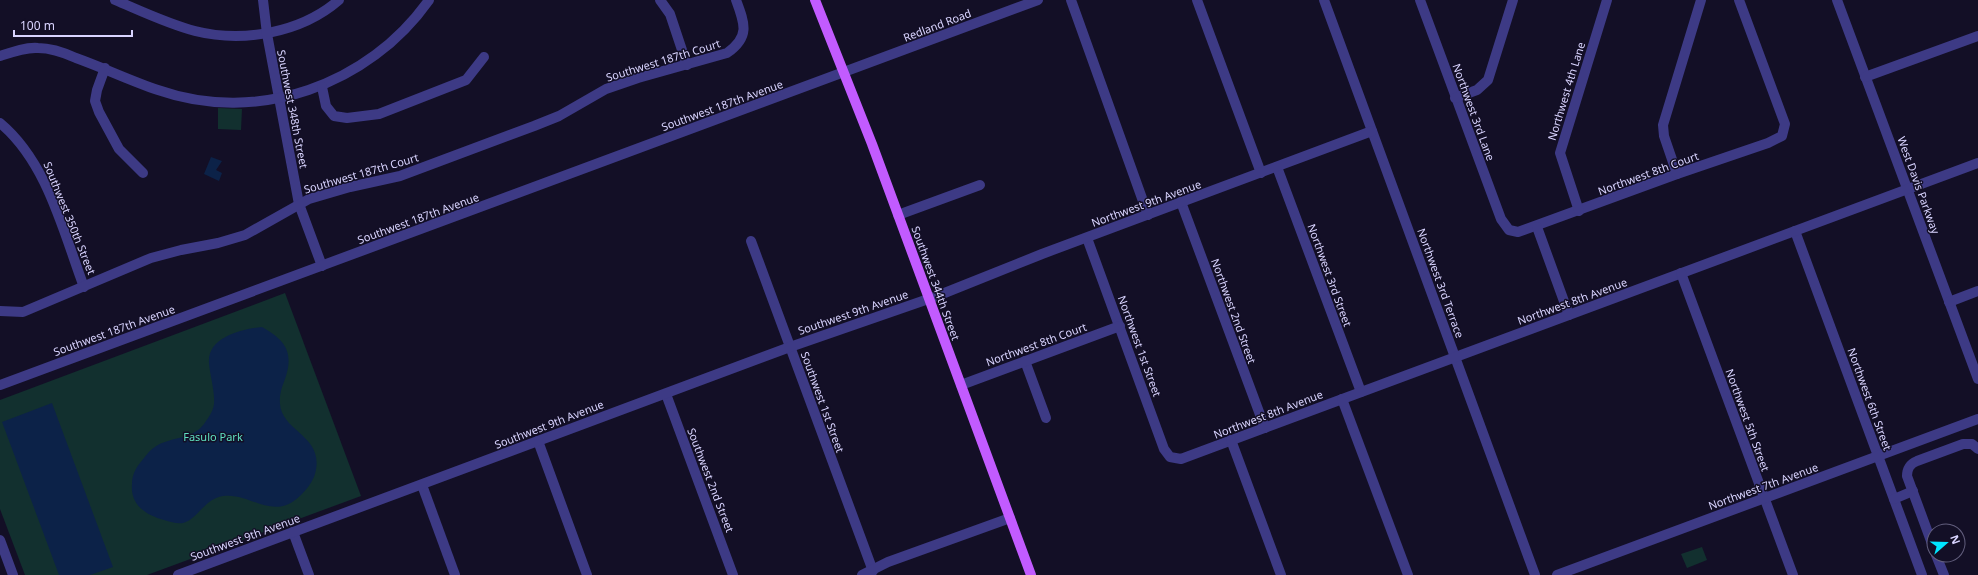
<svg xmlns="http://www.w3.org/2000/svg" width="1978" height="575" font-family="'Noto Sans',sans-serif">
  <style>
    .green { fill: #12302f }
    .water { fill: #0c2248 }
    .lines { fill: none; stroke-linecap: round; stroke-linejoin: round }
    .minor { stroke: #3d3a85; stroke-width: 10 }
    .major { stroke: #c25bff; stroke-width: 10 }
    .labels { text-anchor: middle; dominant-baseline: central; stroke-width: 3; stroke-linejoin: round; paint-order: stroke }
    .street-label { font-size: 11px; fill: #d9d4ff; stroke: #130f26 }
    .park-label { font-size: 11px; fill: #5fe0c0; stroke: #130f26 }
  </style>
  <rect width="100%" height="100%" fill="#130f26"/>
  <!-- green -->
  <g class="green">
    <path d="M 218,108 L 242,109 L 241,130 L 218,129 Z"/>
    <path d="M 285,293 L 361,496 L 147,575 L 25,575 L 0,509 L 0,400 Z"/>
    <path d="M 1702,547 L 1707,560 L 1687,568 L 1681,554 Z"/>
  </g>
  <!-- water -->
  <g class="water">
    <path d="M 211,157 L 222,161 L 216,170 L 222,173 L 219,181 L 204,174 Z"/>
    <path d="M 262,327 C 283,339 294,350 286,376 C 283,385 279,393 280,404 C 282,433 328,436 314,477 C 311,484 306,490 301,495 C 273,523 251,492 223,496 C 204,499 198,519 183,523 C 177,524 171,522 164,520 C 146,515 130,505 132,484 C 132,476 135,469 140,463 C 145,457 150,449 158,445 C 172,437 193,439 204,424 C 208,418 213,412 214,404 C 215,391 210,376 209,363 C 207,337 242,329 262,327 Z"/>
    <path d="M 52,403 L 113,567 L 90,575 L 59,575 L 2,422 Z"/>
  </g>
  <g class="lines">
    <!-- minor -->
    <g class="minor">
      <path d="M 115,0 C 141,11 168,24 195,31 C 243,43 301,33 339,0"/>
      <path d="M 263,0 L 267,34 L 299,204 L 322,266"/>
      <path d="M 660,0 L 670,14 L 687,65"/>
      <path d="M 1071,0 L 1148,215"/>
      <path d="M 1197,0 L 1261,173"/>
      <path d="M 1324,0 L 1535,575"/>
      <path d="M 1420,0 L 1501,219 L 1509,230 L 1518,232 L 1677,174 L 1768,143 L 1782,136 L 1785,124 L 1739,0"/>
      <path d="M 1837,0 L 1978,379"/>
      <path d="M 0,56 C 12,52 26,47 38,48 C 51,48 65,53 76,58 C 104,68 131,81 158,90 C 258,125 369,85 429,0"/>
      <path d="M 105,68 L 97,90 L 95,101 L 99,112 L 119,149 L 143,173"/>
      <path d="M 1865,77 L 1978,36"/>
      <path d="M 322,87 L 326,106 L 334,116 L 347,118 L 379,114 L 466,80 L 484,57"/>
      <path d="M 1455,98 L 1477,90 L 1488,80 L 1513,0"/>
      <path d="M 0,123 C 47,162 63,231 84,287"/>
      <path d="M 1277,167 L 1361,392"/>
      <path d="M 1677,174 L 1664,136 L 1663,125 L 1701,0"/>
      <path d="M 1181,202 L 1265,428"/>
      <path d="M 1579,211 L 1560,153 L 1607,0"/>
      <path d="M 898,215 L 980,185"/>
      <path d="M 1537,227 L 1569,315"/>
      <path d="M 1795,231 L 1922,575"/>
      <path d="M 1087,238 L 1164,449 L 1170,457 L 1181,459 L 1978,163"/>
      <path d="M 751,241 L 873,571"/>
      <path d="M 1681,273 L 1793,575"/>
      <path d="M 1949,302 L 1978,291"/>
      <path d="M 0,311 L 23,312 L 151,258 L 181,250 L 218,243 L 245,235 L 309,199 L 350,187 L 400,176 L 534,126 L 559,116 L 606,89 L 638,78 L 727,53 C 750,37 745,24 736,0"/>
      <path d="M 1025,361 L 1046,418"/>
      <path d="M 0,385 L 1038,0"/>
      <path d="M 961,385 L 1120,326"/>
      <path d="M 666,394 L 733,575"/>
      <path d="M 1342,399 L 1408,575"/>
      <path d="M 1231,440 L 1281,575"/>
      <path d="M 538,441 L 587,575"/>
      <path d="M 422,485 L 455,575"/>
      <path d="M 1894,499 L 1913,491"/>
      <path d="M 293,532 L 309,575"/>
      <path d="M 0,540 L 13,575"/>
      <path d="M 1934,549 L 1907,476 C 1907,468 1910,464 1917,461 L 1963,444 L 1972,444 L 1978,449"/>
      <path d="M 1936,555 L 1944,575"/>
      <path d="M 178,575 L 790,347 L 937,296 L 1042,254 L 1372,131"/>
      <path d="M 862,575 L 888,562 L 1010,518"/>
      <path d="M 1557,575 L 1978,419"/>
    </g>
    <!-- major -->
    <path class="major" d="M 815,0 L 872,144 L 1031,575"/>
  </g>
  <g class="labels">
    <!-- street labels -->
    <g class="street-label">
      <text transform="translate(937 25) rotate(-21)">Redland Road</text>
      <text transform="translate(663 60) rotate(-17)">Southwest 187th Court</text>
      <text transform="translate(1566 91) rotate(-73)">Northwest 4th Lane</text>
      <text transform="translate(722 105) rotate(-20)">Southwest 187th Avenue</text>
      <text transform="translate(293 109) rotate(79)">Southwest 348th Street</text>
      <text transform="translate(1474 112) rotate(70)">Northwest 3rd Lane</text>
      <text transform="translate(361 173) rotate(-16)">Southwest 187th Court</text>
      <text transform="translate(1648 173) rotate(-20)">Northwest 8th Court</text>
      <text transform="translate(1919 185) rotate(70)">West Davis Parkway</text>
      <text transform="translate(1146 203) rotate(-20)">Northwest 9th Avenue</text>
      <text transform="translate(70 218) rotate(68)">Southwest 350th Street</text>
      <text transform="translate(418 218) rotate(-20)">Southwest 187th Avenue</text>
      <text transform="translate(1330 275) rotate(70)">Northwest 3rd Street</text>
      <text transform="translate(936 283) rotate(70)">Southwest 344th Street</text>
      <text transform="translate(1441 283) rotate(70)">Northwest 3rd Terrace</text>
      <text transform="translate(1572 301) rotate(-20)">Northwest 8th Avenue</text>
      <text transform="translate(1234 311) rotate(70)">Northwest 2nd Street</text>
      <text transform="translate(853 312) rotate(-19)">Southwest 9th Avenue</text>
      <text transform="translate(114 330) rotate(-20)">Southwest 187th Avenue</text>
      <text transform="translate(1036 344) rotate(-20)">Northwest 8th Court</text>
      <text transform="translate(1140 346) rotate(70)">Northwest 1st Street</text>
      <text transform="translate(1870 399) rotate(70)">Northwest 6th Street</text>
      <text transform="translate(823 402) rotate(70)">Southwest 1st Street</text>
      <text transform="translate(1268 414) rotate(-21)">Northwest 8th Avenue</text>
      <text transform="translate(1748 420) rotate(70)">Northwest 5th Street</text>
      <text transform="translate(549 424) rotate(-21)">Southwest 9th Avenue</text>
      <text transform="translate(711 480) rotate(69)">Southwest 2nd Street</text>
      <text transform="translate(1763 486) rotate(-20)">Northwest 7th Avenue</text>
      <text transform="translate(245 537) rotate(-20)">Southwest 9th Avenue</text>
    </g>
    <!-- park labels -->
    <g class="park-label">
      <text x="213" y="436">Fasulo Park</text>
    </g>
  </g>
  <!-- north arrow -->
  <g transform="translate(1946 543) rotate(70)"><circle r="19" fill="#130f26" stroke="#625e7d"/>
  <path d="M0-3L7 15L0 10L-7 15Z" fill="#00e5ff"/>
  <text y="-6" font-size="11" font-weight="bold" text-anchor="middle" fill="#d9d4ff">N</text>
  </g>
  <!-- scale -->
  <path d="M14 30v6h118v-6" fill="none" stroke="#d9d4ff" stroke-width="2"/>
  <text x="20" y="30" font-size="12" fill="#d9d4ff" stroke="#130f26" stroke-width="3" paint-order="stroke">100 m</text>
</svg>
